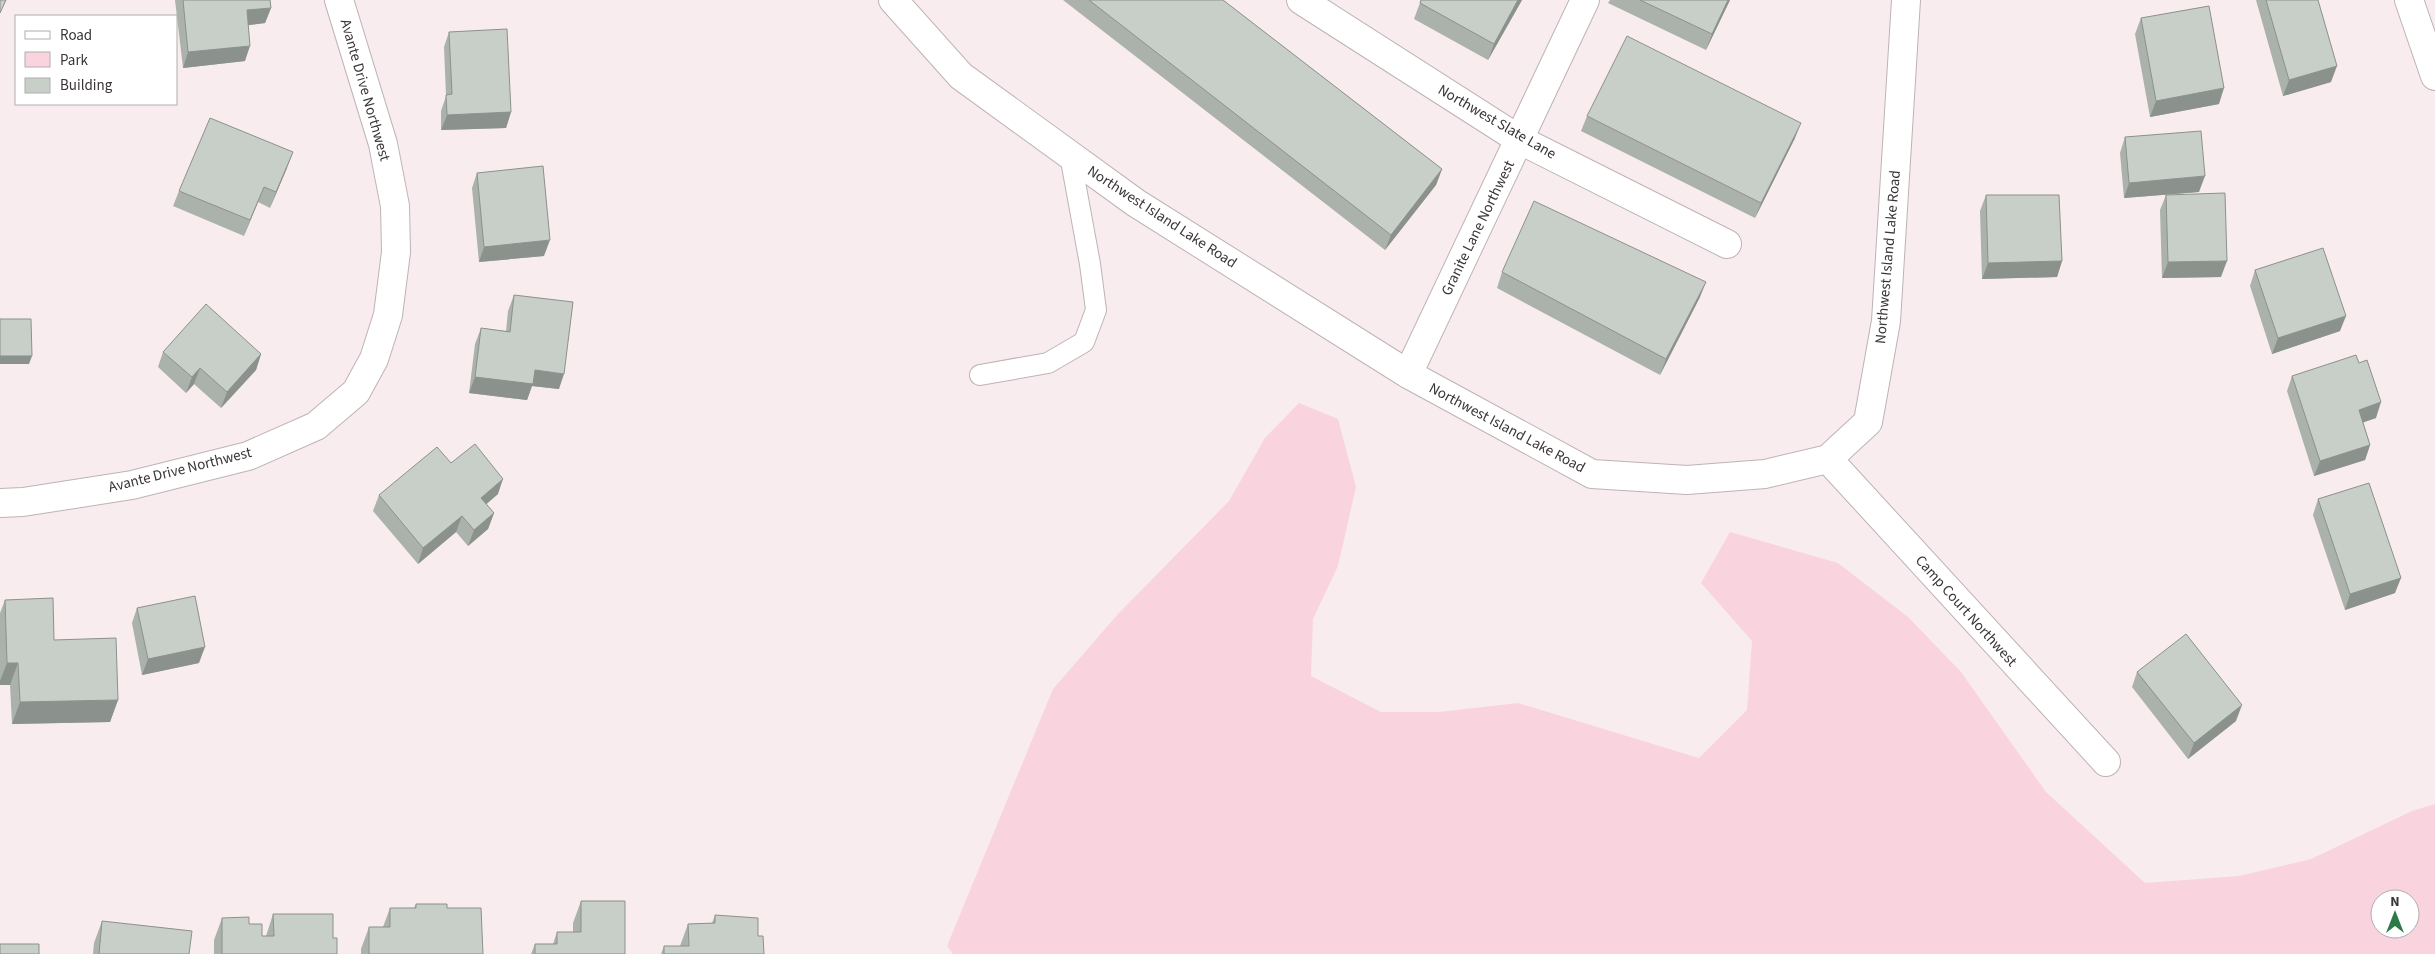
<svg xmlns="http://www.w3.org/2000/svg" width="2435" height="954" font-family="'Source Sans 3',sans-serif">
<rect width="100%" height="100%" fill="#f8ecef"/>
<path fill="#f9d4df" fill-rule="evenodd" d="M1299 403 1338 419 1356 487 1338 566 1313 619 1311 676 1381 712H1439L1518 703 1699 758 1747 710 1752 641 1701 583 1730 532 1838 563 1908 617 1961 672 2046 792 2145 883 2239 876 2311 859 2412 811 2435 804V954H953L947 946 1053 689 1118 614 1229 501 1265 438ZM2380 899H2410V929H2380Z"/>
<g fill="none" stroke-linecap="round" stroke-linejoin="round">
<g stroke="#beb3b6" stroke-width="22">
<path id="service" d="M980 375 1048 363 1084 342 1096 310 1090 264 1070 155"/>
</g>
<g stroke="#beb3b6" stroke-width="30">
<path id="minor" d="M893 0 961 76 1136 203 1408 374 1592 474 1687 480 1765 474 1828 459 1868 422 1886 321 1906 0
M1301 0 1520 140 1727 244
M2409 0 2435 76
M1408 374 1585 0
M1828 459 2106 762
M0 503 23 502 132 485 248 456 316 426 356 392 374 359 388 315 396 252 395 206 383 144 339 0"/>
</g>
<use href="#service" stroke="#fff" stroke-width="20"/>
<use href="#minor" stroke="#fff" stroke-width="28"/>
</g>
<path fill="#abb2ac" d="M175 0H270L271 8 265 23 248 25 245 61 183 68Z
M1063 0H1223L1442 169 1436 185 1385 250Z
M1421 0H1522L1488 60 1414 19Z
M1610 0H1730L1706 50 1608 3Z
M2256 0H2318L2331 82 2283 96Z
M2141 18 2219 104 2150 117 2135 34Z
M449 32 511 112 506 128 441 130V111L446 96 444 47Z
M1587 116 1795 138 1755 218 1581 131Z
M2125 137 2199 192 2124 198 2120 153Z
M287 168 270 208 258 202 244 236 173 206 179 191Z
M477 173 544 256 479 262 472 188Z
M1986 195 2062 261 2057 277 1982 279 1980 211Z
M2166 195 2221 277 2162 278 2160 210Z
M2255 270 2340 331 2272 354 2250 286Z
M1502 272 1700 297 1660 375 1497 288Z
M514 295 559 389 532 386 527 400 469 393 475 344 481 328 506 331 508 311Z
M163 352 261 354 256 370 221 408 194 384 186 393 158 367Z
M2292 376 2376 418 2363 422 2370 445 2365 460 2314 476 2287 391Z
M451 463 498 494 486 504 494 513 488 529 468 546 456 532 418 564 373 511 379 495Z
M2318 499 2395 593 2345 610 2313 515Z
M5 600 54 640 118 700 110 722 12 724 10 685H0V613Z
M137 608 199 663 142 675 132 623Z
M2137 672 2236 721 2188 759 2132 687Z
M581 901 625 954H531L535 944H553L557 932H573V923Z
M416 904 447 908 483 954H361V949L369 927H383L390 908H414Z
M273 914 333 938 337 954H214V940L222 918 249 924 262 936H266Z
M715 915 758 936 764 954H661L664 946H680L688 924 712 923Z
M102 921 189 954H93L94 943Z"/>
<path fill="#8b918c" d="M1518 0H1522L1488 60 1494 44Z
M1728 0H1730L1706 50 1712 34Z
M271 8 265 23 241 26 247 10Z
M250 46 245 61 183 68 188 52Z
M2337 66 2331 82 2283 96 2289 80Z
M2224 88 2219 104 2150 117 2156 101Z
M511 112 506 128 441 130 447 115Z
M1801 123 1795 138 1755 218 1761 203Z
M293 152 287 168 270 208 276 192Z
M1442 169 1436 185 1385 250 1391 235Z
M2205 176 2199 192 2124 198 2129 183Z
M264 187 258 202 244 236 250 220Z
M550 240 544 256 479 262 484 247Z
M2062 261 2057 277 1982 279 1988 263Z
M2227 261 2221 277 2162 278 2168 262Z
M1706 282 1700 297 1660 375 1666 359Z
M2346 316 2340 331 2272 354 2278 338Z
M261 354 256 370 221 408 227 392Z
M0 356H32L29 364H0Z
M200 368 194 384 186 393 192 377Z
M535 370 564 374 559 389 532 386 527 400 469 393 475 377Z
M2381 402 2376 418 2353 426 2359 410Z
M2370 445 2365 460 2314 476 2320 461Z
M503 479 498 494 475 514 481 498Z
M494 513 488 529 468 546 474 530Z
M462 516 456 532 418 564 423 548Z
M2401 578 2395 593 2345 610 2350 594Z
M205 647 199 663 142 675 148 659Z
M7 663H18L10 685H0V681Z
M118 700 110 722 12 724 20 702Z
M2242 705 2236 721 2188 759 2194 743Z"/>
<path fill="#c7cfc8" stroke="#8b918c" d="M0 0H6L0 13Z
M183 0H270L271 8 247 10 250 46 188 52Z
M1089 0H1223L1442 169 1391 235Z
M1421 0H1518L1494 44 1420 3Z
M1640 0H1728L1712 34Z
M2266 0H2318L2337 66 2289 80Z
M2209 6 2224 88 2156 101 2141 18Z
M507 29 511 112 447 115 446 95 452 94 449 32Z
M1627 36 1801 123 1761 203 1587 116Z
M210 118 293 152 276 192 264 187 250 220 179 191Z
M2201 131 2205 176 2129 183 2125 137Z
M543 166 550 240 484 247 477 173Z
M2225 193 2227 261 2168 262 2166 195Z
M1986 195H2059L2062 261 1988 263Z
M1534 201 1706 282 1666 359 1502 272Z
M2323 248 2346 316 2278 338 2255 270Z
M514 295 573 302 564 374 535 370 533 384 475 377 481 328 510 332Z
M206 304 261 354 227 392 200 368 192 377 163 352Z
M0 319H31L32 356H0Z
M2356 355 2359 363 2367 360 2381 402 2359 410 2370 445 2320 461 2292 376Z
M475 444 503 479 481 498 494 513 474 530 462 516 423 548 379 495 437 447 451 463Z
M2369 483 2401 578 2350 594 2318 499Z
M195 596 205 647 148 659 137 608Z
M53 598 54 640 116 638 118 700 20 702 18 663H7L5 600Z
M2186 634 2242 705 2194 743 2137 672Z
M581 901H625V954H535V944H557V932H581Z
M416 904H447V908H481L483 954H369V927H390V908H416Z
M273 914H333V938H337V954H222V918L249 917V924H262V936H274Z
M715 915 758 918V936H763L764 954H664V946H689L688 924 715 923Z
M102 921 192 931 189 954H99Z
M0 944H39V954H0Z"/>
<g text-anchor="middle" dominant-baseline="central" stroke-width="4" stroke-linejoin="round" paint-order="stroke">
<g font-size="15" fill="#3a3537" stroke="#fff">
<text transform="translate(365 90) rotate(74)">Avante Drive Northwest</text>
<text transform="translate(1497 122) rotate(30)">Northwest Slate Lane</text>
<text transform="translate(1162 217) rotate(33)">Northwest Island Lake Road</text>
<text transform="translate(1478 228) rotate(-64)">Granite Lane Northwest</text>
<text transform="translate(1888 257) rotate(-85)">Northwest Island Lake Road</text>
<text transform="translate(1507 428) rotate(28)">Northwest Island Lake Road</text>
<text transform="translate(180 470) rotate(-14)">Avante Drive Northwest</text>
<text transform="translate(1966 611) rotate(48)">Camp Court Northwest</text>
</g>
</g>
<rect x="15" y="15" width="162" height="90" fill="#ffffff" stroke="#b0aeaf"/>
<rect x="25" y="31" width="25" height="8" fill="#ffffff" stroke="#b0aeaf"/>
<text x="60" y="40" font-size="15" fill="#3a3537">Road</text>
<rect x="25" y="52" width="25" height="15" fill="#f9d4df" stroke="#b0aeaf"/>
<text x="60" y="65" font-size="15" fill="#3a3537">Park</text>
<rect x="25" y="78" width="25" height="15" fill="#c7cfc8" stroke="#b0aeaf"/>
<text x="60" y="90" font-size="15" fill="#3a3537">Building</text>
<g transform="translate(2395 914)"><circle r="24" fill="#ffffff" stroke="#b0aeaf"/>
<path d="M0-4L9 19L0 12L-9 19Z" fill="#2e7948"/>
<text y="-8" font-size="14" font-weight="bold" text-anchor="middle" fill="#3a3537">N</text>
</g>
</svg>
